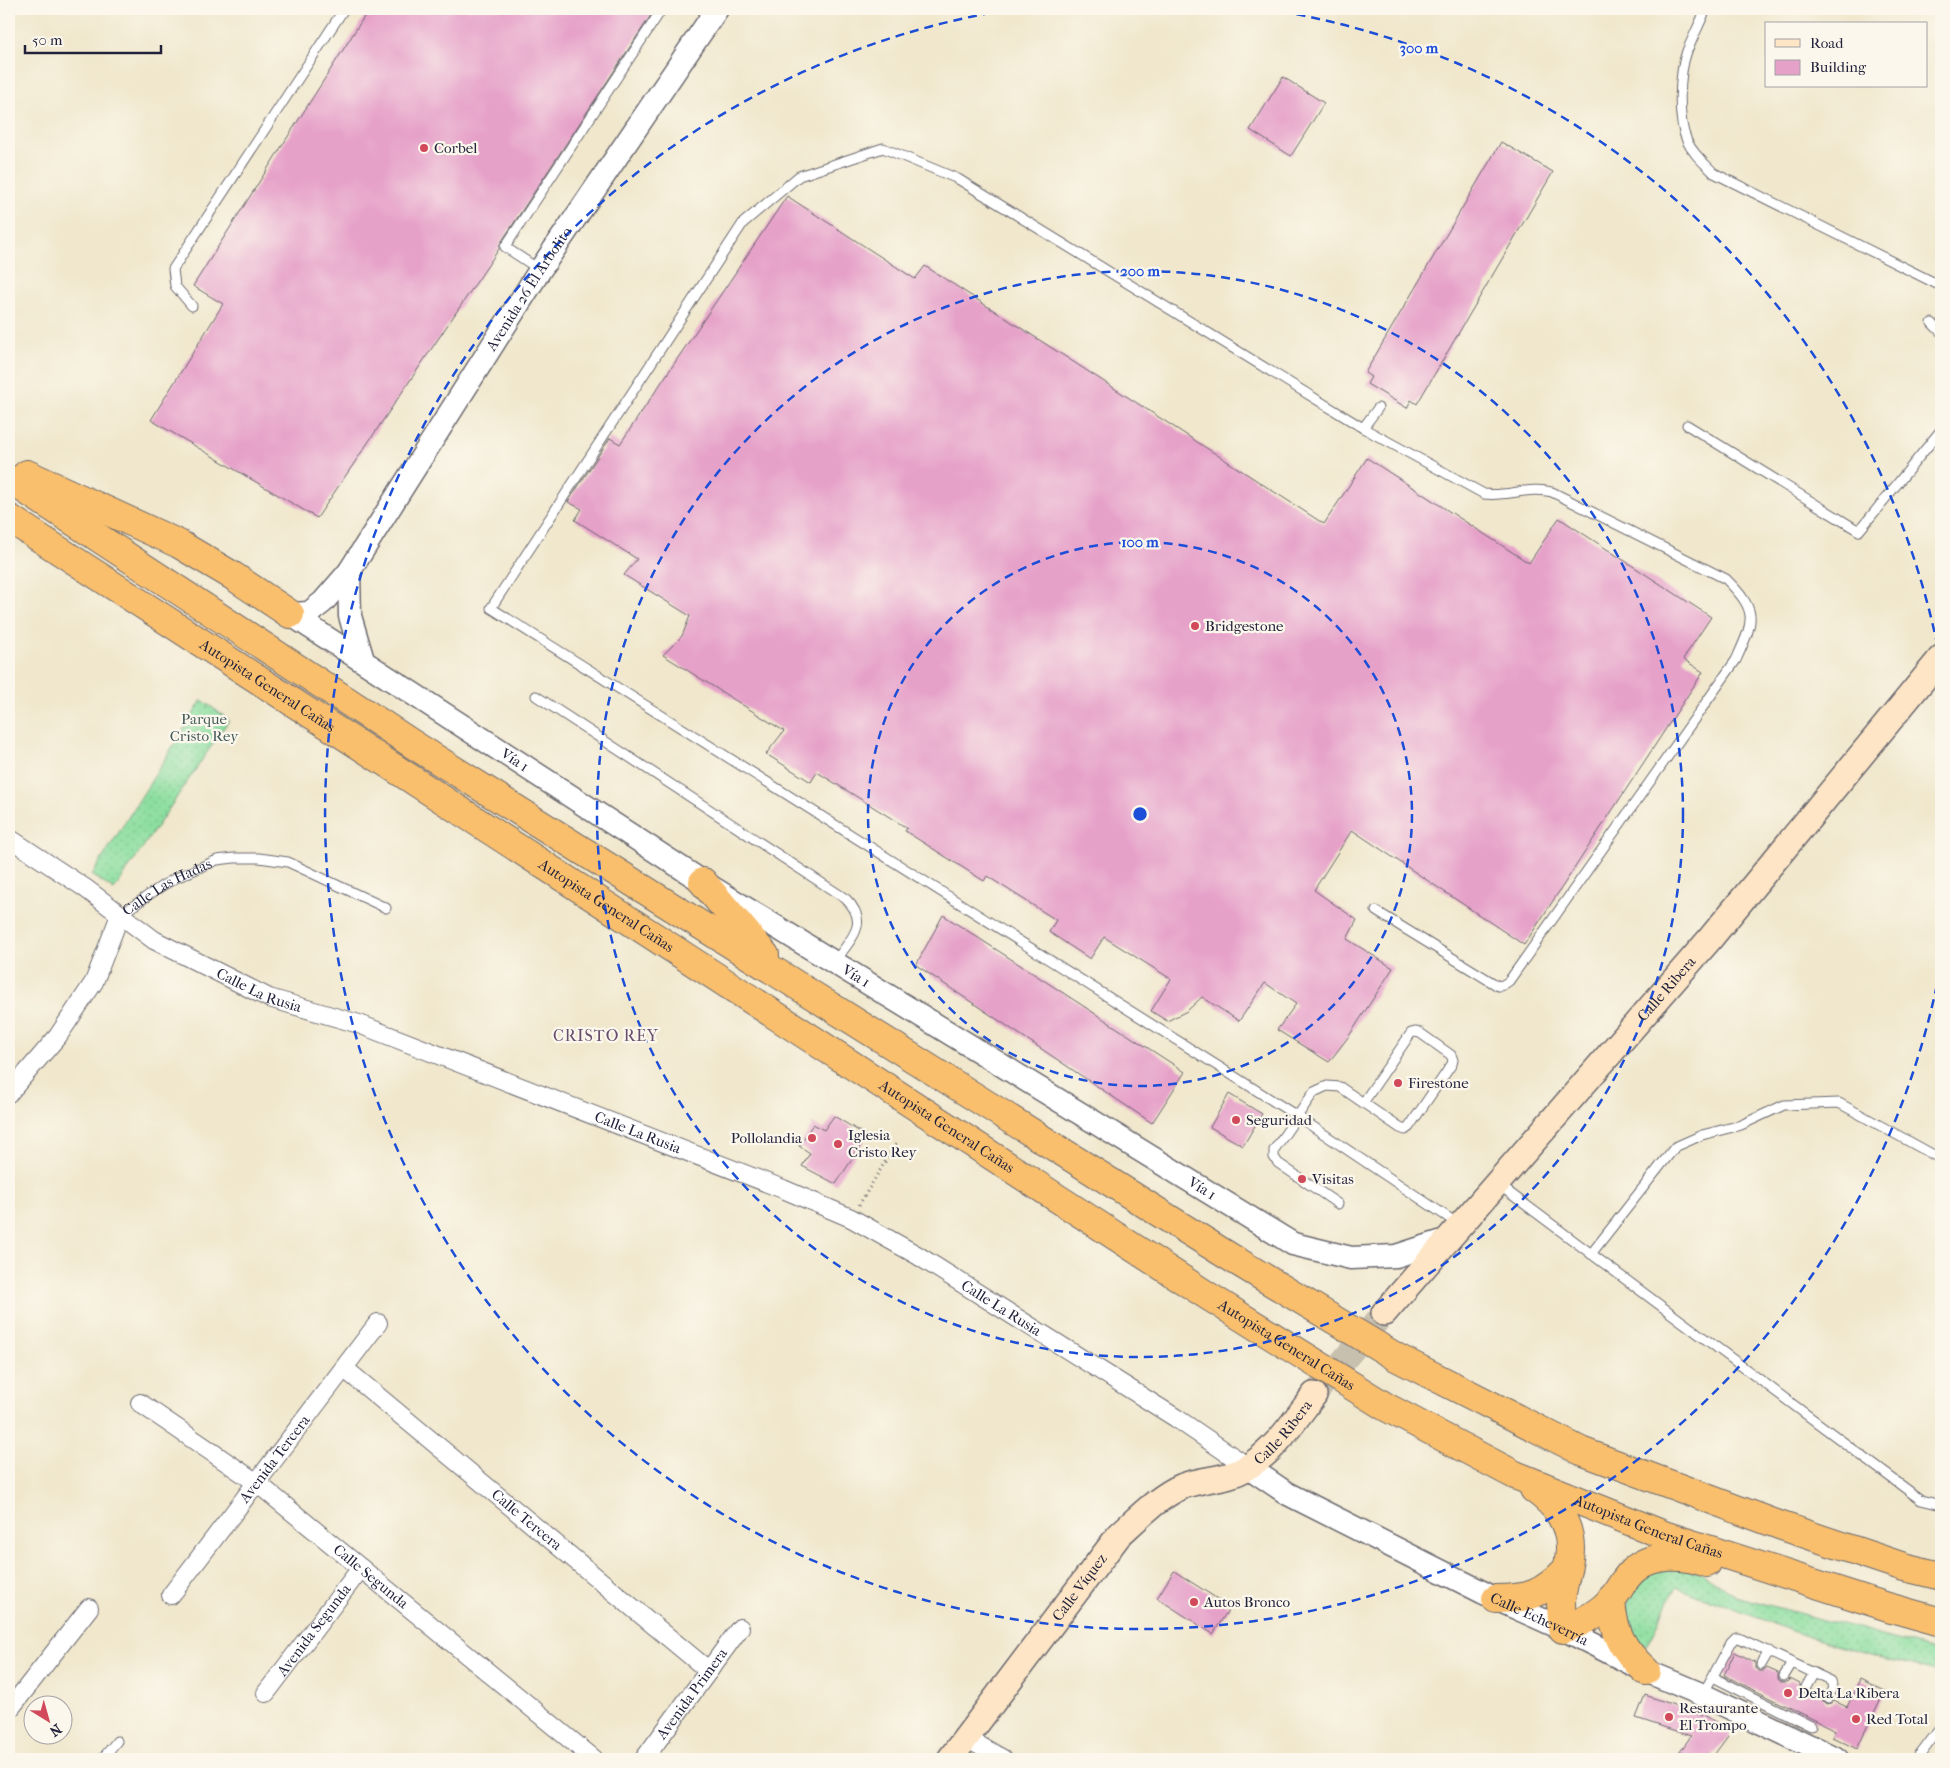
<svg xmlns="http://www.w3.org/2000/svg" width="1950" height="1768" font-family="'IM FELL French Canon',serif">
<defs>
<pattern id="grass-dots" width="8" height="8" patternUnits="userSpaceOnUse" patternTransform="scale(1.25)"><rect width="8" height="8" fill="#8bde9f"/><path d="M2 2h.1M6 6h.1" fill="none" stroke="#78be8a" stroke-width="1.8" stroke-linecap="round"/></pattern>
</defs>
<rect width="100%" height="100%" fill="#fbf7ec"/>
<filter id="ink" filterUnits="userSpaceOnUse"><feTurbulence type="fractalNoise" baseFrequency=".02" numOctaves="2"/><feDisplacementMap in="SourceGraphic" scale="10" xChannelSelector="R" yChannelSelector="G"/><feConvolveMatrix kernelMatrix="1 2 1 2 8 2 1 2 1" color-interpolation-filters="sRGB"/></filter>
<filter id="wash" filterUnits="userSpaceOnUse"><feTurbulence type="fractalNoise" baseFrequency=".0096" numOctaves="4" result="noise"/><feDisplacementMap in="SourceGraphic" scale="20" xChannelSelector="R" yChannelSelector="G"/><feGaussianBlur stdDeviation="1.12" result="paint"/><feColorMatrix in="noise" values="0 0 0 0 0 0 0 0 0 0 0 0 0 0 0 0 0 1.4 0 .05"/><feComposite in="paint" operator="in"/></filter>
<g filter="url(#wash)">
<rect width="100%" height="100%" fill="#f0e7cc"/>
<path fill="url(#grass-dots)" stroke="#56806d" d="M202 700 229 720 114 890 92 875Z
M1663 1566 1699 1571 1736 1596 1941 1652V1672L1869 1655 1802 1635 1676 1587 1646 1646C1636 1641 1630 1635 1627 1623 1620 1595 1640 1579 1663 1566Z"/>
<g id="blocks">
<path fill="#e6a1c9" d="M369 9H655L500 244 499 249 317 518 151 420 223 304 193 286Z
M1283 77 1324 103 1291 156 1250 130Z
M1501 142 1553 172 1417 404 1411 400 1407 408 1367 384 1371 377 1365 373Z
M787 196 915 279 925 266 1324 524 1367 458 1529 563 1559 518 1711 617 1683 659 1703 672 1524 945 1352 830 1314 890 1357 920 1347 939 1393 968 1349 1036 1329 1062 1277 1030 1296 1004 1265 983 1239 1021 1202 997 1187 1011 1167 1021 1151 1011 1171 979 1104 937 1090 959 1049 932 1056 920 987 876 984 881 905 831 907 828 817 772 811 782 766 754 784 731 663 655 682 636 690 616 624 575 637 559 575 520 582 509 568 502 610 438 620 444Z
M943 915 1185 1072 1152 1123 916 965Z
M1229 1094 1262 1114 1243 1146 1210 1127Z
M834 1116 867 1136 836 1184 802 1166 810 1153 799 1146 813 1124 824 1130Z
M1174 1571 1230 1607 1213 1634 1157 1598Z
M1735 1652 1755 1662V1668L1758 1671H1764L1767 1668 1778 1673V1679L1781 1682H1787L1790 1679 1800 1684V1690L1803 1693H1809L1812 1690 1822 1695 1823 1701 1826 1704 1831 1703 1834 1701 1847 1707 1860 1679 1885 1691 1857 1749 1832 1737 1835 1730 1724 1675Z
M1645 1695 1706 1716 1731 1732 1711 1759H1675L1691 1736 1636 1718Z"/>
</g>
</g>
<g filter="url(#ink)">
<use href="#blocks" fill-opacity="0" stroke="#6a676e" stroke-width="1"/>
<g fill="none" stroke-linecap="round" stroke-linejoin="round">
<path stroke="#c7c0af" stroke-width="25" stroke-dasharray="25 12" stroke-linecap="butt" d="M1314 1395 1384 1313"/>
<g stroke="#6a676e" stroke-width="11">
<g id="service">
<path d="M1706 9C1700 23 1693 37 1687 51 1679 73 1677 119 1687 141 1693 154 1704 163 1714 173L1941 286"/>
<path d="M540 270 505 247 662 9"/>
<path d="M192 306 175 286 173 269 344 9"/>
<path d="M1932 323 1941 332"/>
<path d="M1687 425 1859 531 1941 430"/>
<path d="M1363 428 1378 408"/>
<path d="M536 696 846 899C871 924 850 939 834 963"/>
<path d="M1376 911 1498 986 1503 985 1509 981 1736 660C1754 620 1759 612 1726 579L1552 492C1530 486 1507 497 1484 494L1363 428 958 179 883 148 799 176 743 223 491 608 1297 1116 1458 1224"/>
<path id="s1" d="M120 915 162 886 176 878 217 860 234 858H259L288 862 386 908"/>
<path d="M1499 1185 1921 1500 1941 1505"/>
<path d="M1338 1204 1278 1163 1274 1157V1150L1314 1092 1327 1086 1340 1087 1400 1128 1405 1130 1409 1127 1452 1064 1453 1060 1451 1055 1420 1033 1415 1032 1411 1033 1363 1103"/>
<path d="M1591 1254 1675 1147 1702 1135 1741 1125 1784 1105 1839 1103 1941 1159"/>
<path d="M1761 1665 1769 1651"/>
<path d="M1784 1676 1792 1663"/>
<path d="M1713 1677 1811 1726"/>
<path d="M1806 1687 1814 1673"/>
<path d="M1703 1694 1731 1643 1736 1638H1739L1831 1681 1833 1688 1828 1698"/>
<path d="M102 1759 117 1741"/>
<path d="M1917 1759 1941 1727"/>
</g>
</g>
<g stroke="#6a676e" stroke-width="20">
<g id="minor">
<path id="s2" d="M9 838 85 888 154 940 269 998 359 1024 783 1189 851 1218 917 1255 1176 1418 1248 1467"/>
<path d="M9 1093 58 1036 94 982 120 915"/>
<path id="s3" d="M345 1369 709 1671"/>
<path id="s4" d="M140 1403 257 1483 594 1759"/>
<path id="s5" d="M171 1595 378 1323"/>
<path id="s6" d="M266 1693 361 1568"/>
<path d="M9 1710 89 1608"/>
<path d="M966 1738 1003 1759"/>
<path id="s7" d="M644 1759 740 1628"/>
</g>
</g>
<g stroke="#6a676e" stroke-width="25">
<g id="tertiary">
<path d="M349 572 350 616 363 660"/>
<path id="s8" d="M290 614 703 882 1293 1244 1351 1258 1396 1256 1449 1239"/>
<path id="s9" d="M290 614 309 613 323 602 349 572 540 270 717 9"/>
<path id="s10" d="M1248 1467 1288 1494 1496 1599 1563 1629 1646 1671 1703 1695 1837 1759"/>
</g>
</g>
<g stroke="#6a676e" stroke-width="28">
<g id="secondary">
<path id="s11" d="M1384 1313 1709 940 1941 658"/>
<path id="s12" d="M950 1759 1119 1535C1138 1518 1159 1496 1183 1486 1204 1478 1227 1480 1246 1468 1274 1452 1294 1421 1314 1395"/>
</g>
</g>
<g stroke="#6a676e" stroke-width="30">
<g id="trunk">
<path d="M27 474 179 544 233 576 290 614"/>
<path d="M9 479 414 745 1225 1254 1396 1357 1581 1451 1779 1525 1904 1567 1941 1576"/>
<path id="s13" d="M9 518 1208 1296 1386 1407 1515 1475 1664 1535 1888 1607 1941 1622"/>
<path d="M703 882 765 955"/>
<path d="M1534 1489C1555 1504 1570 1521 1570 1549 1570 1566 1562 1584 1561 1602 1561 1611 1562 1620 1563 1629 1581 1623 1599 1614 1612 1599 1620 1589 1625 1576 1636 1568 1655 1553 1685 1555 1707 1563"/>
<path d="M1496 1599C1529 1599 1543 1594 1566 1570"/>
<path d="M1611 1599C1613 1632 1622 1649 1646 1671"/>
</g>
</g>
<path stroke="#6a676e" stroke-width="3" stroke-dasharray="1 4" stroke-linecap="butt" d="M859 1205 897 1142"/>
<use href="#service" stroke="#fff" stroke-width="9"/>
<use href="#minor" stroke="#fff" stroke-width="18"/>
<use href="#tertiary" stroke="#fff" stroke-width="22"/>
<use href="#secondary" stroke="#fde5c5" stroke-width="25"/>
<use href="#trunk" stroke="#f9bf6d" stroke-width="28"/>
</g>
</g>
<g fill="none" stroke="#1d4ed8" stroke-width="2.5" stroke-dasharray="9 6">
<circle cx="1140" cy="814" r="272"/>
<circle cx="1140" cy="814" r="543"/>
<path d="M1940 970A815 815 0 1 1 1013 9M1267 9A815 815 0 0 1 1940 658"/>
</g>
<g fill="#d1495b" stroke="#fbf7ec" stroke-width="2">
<circle cx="424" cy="148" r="5"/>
<circle cx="1195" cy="626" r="5"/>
<circle cx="1398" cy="1083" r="5"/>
<circle cx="1236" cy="1120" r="5"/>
<circle cx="812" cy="1138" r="5"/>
<circle cx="838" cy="1144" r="5"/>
<circle cx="1302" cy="1179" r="5"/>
<circle cx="1194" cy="1602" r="5"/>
<circle cx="1788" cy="1693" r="5"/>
<circle cx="1669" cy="1717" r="5"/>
<circle cx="1856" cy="1719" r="5"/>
</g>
<g text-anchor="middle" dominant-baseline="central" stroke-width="4.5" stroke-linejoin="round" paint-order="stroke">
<g font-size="15" fill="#22223b" stroke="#fbf7ec" text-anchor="start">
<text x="434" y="148">Corbel</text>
<text x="1205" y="626">Bridgestone</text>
<text x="1408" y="1083">Firestone</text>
<text x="1246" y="1120">Seguridad</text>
<text x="848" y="1135">Iglesia<tspan x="848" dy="17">Cristo Rey</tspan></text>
<text x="802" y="1138" text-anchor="end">Pollolandia</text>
<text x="1312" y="1179">Visitas</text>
<text x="1204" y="1602">Autos Bronco</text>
<text x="1798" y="1693">Delta La Ribera</text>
<text x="1679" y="1708">Restaurante<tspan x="1679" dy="17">El Trompo</tspan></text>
<text x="1866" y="1719">Red Total</text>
</g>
<g font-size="15" fill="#22223b" stroke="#fbf7ec">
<text stroke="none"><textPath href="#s9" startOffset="412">Avenida 26 El Arbolito</textPath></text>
<text stroke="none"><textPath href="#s13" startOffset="308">Autopista General Cañas</textPath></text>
<text stroke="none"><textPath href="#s8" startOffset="268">Vía 1</textPath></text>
<text stroke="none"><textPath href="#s1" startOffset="55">Calle Las Hadas</textPath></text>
<text stroke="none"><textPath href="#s13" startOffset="712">Autopista General Cañas</textPath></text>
<text stroke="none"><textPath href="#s8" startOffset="672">Vía 1</textPath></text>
<text stroke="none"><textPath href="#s2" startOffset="294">Calle La Rusia</textPath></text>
<text stroke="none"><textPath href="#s11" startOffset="430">Calle Ribera</textPath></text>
<text stroke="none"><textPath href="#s13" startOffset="1118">Autopista General Cañas</textPath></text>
<text stroke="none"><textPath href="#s2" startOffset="699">Calle La Rusia</textPath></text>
<text stroke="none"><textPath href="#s8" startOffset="1078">Vía 1</textPath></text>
<text stroke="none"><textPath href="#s2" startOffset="1104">Calle La Rusia</textPath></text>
<text stroke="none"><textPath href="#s13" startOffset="1522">Autopista General Cañas</textPath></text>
<text stroke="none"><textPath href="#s12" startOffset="479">Calle Ribera</textPath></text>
<text stroke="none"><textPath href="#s5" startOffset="171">Avenida Tercera</textPath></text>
<text stroke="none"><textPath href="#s3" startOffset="236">Calle Tercera</textPath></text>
<text stroke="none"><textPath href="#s13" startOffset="1928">Autopista General Cañas</textPath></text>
<text stroke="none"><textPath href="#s4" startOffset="289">Calle Segunda</textPath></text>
<text stroke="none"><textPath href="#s12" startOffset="215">Calle Víquez</textPath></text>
<text stroke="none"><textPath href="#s10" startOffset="329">Calle Echeverría</textPath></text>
<text stroke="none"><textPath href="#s6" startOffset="79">Avenida Segunda</textPath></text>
<text stroke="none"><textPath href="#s7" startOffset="81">Avenida Primera</textPath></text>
</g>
<g font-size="15" fill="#425a59" stroke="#fbf7ec">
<text x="204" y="719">Parque<tspan x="204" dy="17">Cristo Rey</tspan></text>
</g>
<g font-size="16" letter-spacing="1" fill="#674e6d" stroke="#fbf7ec">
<text x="606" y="1035">CRISTO REY</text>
</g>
</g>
<circle cx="1140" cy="814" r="8" fill="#1d4ed8" stroke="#fbf7ec" stroke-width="2.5"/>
<g font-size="15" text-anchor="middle" font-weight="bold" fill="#1d4ed8" stroke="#fbf7ec" stroke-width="4.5" stroke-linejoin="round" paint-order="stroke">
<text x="1419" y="53">300 m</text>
<text x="1140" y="276">200 m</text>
<text x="1140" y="547">100 m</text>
</g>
<rect width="1950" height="1768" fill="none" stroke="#fbf7ec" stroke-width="30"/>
<rect x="1765" y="22" width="162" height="65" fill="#fbf7ec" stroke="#a4a2a5"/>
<rect x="1775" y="39" width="25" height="8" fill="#fde5c5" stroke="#a4a2a5"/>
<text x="1810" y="48" font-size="15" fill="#22223b">Road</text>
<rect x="1775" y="60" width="25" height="15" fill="#e6a1c9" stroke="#a4a2a5"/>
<text x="1810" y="72" font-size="15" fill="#22223b">Building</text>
<g transform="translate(48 1720) rotate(143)"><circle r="24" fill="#fbf7ec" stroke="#a4a2a5"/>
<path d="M0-4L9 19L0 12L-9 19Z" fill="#d1495b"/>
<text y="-8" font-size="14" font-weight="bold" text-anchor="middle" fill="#22223b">N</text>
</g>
<path d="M25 45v8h136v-8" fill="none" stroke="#22223b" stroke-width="2.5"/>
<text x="32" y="45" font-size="15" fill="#22223b" stroke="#fbf7ec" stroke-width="4" paint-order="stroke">50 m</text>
</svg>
